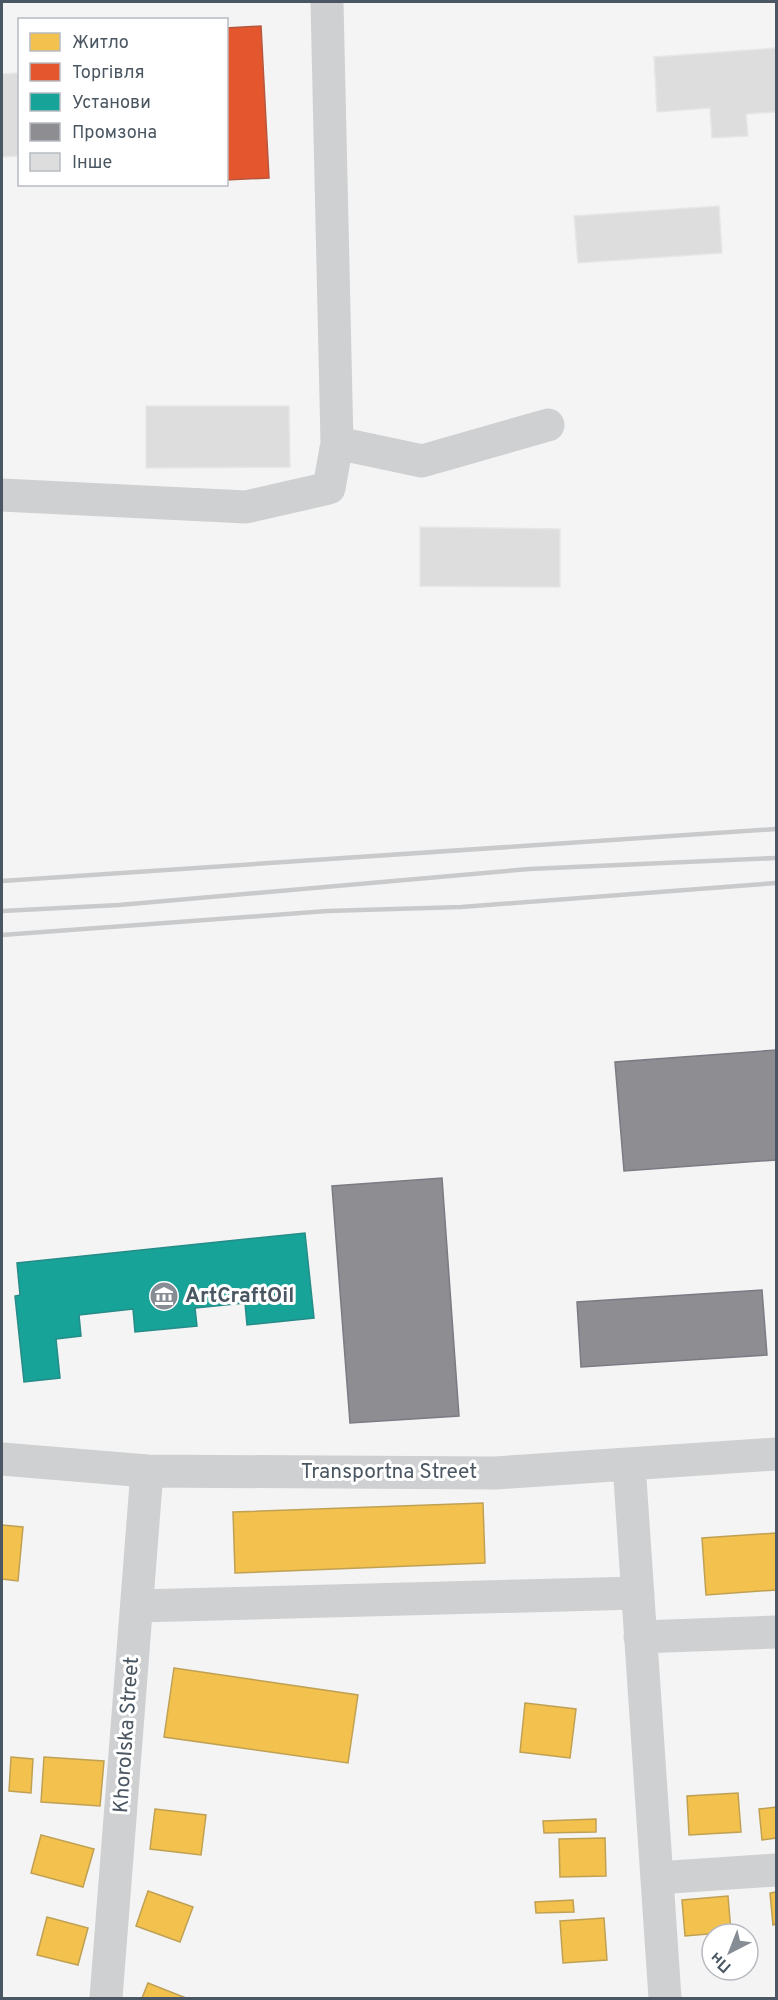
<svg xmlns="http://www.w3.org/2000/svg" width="778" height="2000" font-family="Overpass,sans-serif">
<rect width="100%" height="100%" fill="#f4f4f4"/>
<path fill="#f2c14e" stroke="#c0a154" stroke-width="1.5" d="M483 1503 485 1563 235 1573 233 1512Z
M2 1525 23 1527 18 1581 2 1579Z
M776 1533V1590L706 1595 702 1538Z
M174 1668 358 1695 348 1763 164 1737Z
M525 1703 576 1709 570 1758 520 1752Z
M11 1757 33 1759 31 1793 9 1791Z
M44 1757 104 1761 100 1806 41 1802Z
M738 1793 741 1832 689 1835 687 1796Z
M776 1807V1838L762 1840 759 1809Z
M155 1809 206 1815 201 1855 150 1849Z
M596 1819V1832L544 1833 543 1821Z
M41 1835 94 1849 83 1887 31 1873Z
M605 1838 606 1876 560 1877 559 1839Z
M148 1891 193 1907 180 1942 136 1926Z
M776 1892V1924L773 1925 770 1893Z
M728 1896 731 1932 685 1936 682 1900Z
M573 1900 574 1912 536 1913 535 1902Z
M47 1917 88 1928 78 1965 37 1955Z
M604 1918 607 1960 563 1963 560 1921Z
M148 1983 186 1998H142Z"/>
<path fill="#e4572e" stroke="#b6573d" stroke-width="1.5" d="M261 26 269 178 226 180V28Z"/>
<path fill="#17a398" stroke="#268c88" stroke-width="1.5" d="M305 1233 314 1318 247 1325 245 1303 195 1308 197 1326 135 1332 133 1309 79 1315 81 1336 56 1339 60 1378 24 1382 15 1296 20 1295 17 1263Z"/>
<path fill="#8d8d92" stroke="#797c83" stroke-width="1.5" d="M776 1050V1160L624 1171 615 1062Z
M442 1178 459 1416 350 1423 332 1186Z
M762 1290 767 1355 581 1367 577 1302Z"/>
<path fill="#ddddde" stroke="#e5e6e7" stroke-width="1.5" d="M776 48V112L746 114 748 136 712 138 710 108 657 112 654 57Z
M20 73V156L2 157V74Z
M719 206 722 253 578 263 574 216Z
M146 406H289L290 467 146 468Z
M420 527 560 529V587L420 586Z"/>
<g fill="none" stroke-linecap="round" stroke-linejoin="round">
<path stroke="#ced0d2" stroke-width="33" d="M337 443 422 461 548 425
M2 495 246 507 329 488 337 443 327 2
M2 1459 147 1471 495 1473 776 1454
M629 1464 665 1998
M137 1606 638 1593
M640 1637 776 1632
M657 1878 776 1870
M106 1998 147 1471"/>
<path stroke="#c9cacc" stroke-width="4.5" d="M2 881 776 829
M2 911 119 905 529 869 776 858
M2 935 327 911 461 907 776 883"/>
</g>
<defs>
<g id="museum-disc" transform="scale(1.5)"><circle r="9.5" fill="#868d94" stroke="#fff"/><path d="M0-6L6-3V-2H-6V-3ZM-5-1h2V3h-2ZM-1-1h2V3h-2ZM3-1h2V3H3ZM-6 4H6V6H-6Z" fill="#fff"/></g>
</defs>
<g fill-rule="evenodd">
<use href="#museum-disc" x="164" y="1296"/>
</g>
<g text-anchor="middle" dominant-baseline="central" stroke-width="6" stroke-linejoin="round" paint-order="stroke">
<g font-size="21" font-weight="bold" fill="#4a5661" stroke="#fff" text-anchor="start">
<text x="185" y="1296">ArtCraftOil</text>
</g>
<g font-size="21" fill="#4a5661" stroke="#fff">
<text x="389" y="1472">Transportna Street</text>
<text transform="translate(127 1735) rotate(-86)">Khorolska Street</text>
</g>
</g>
<rect width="778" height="2000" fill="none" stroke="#4a5661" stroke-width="6"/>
<rect x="18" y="18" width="210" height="168" fill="#ffffff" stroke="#b7bbc0" stroke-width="1.5"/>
<rect x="30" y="33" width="30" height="18" fill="#f2c14e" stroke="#b7bbc0" stroke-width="1.5"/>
<text x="72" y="48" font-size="18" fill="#4a5661">Житло</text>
<rect x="30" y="63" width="30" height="18" fill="#e4572e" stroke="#b7bbc0" stroke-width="1.5"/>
<text x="72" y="78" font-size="18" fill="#4a5661">Торгівля</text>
<rect x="30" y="93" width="30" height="18" fill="#17a398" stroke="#b7bbc0" stroke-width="1.5"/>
<text x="72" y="108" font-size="18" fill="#4a5661">Установи</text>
<rect x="30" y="123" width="30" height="18" fill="#8d8d92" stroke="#b7bbc0" stroke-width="1.5"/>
<text x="72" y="138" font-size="18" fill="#4a5661">Промзона</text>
<rect x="30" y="153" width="30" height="18" fill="#ddddde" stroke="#b7bbc0" stroke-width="1.5"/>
<text x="72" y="168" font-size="18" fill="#4a5661">Інше</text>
<g transform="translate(730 1952) rotate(222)"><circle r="28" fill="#ffffff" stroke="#b7bbc0" stroke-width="1.5"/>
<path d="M0-4.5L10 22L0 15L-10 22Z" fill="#868d94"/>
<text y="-9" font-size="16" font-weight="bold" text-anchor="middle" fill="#4a5661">Пн</text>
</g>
</svg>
